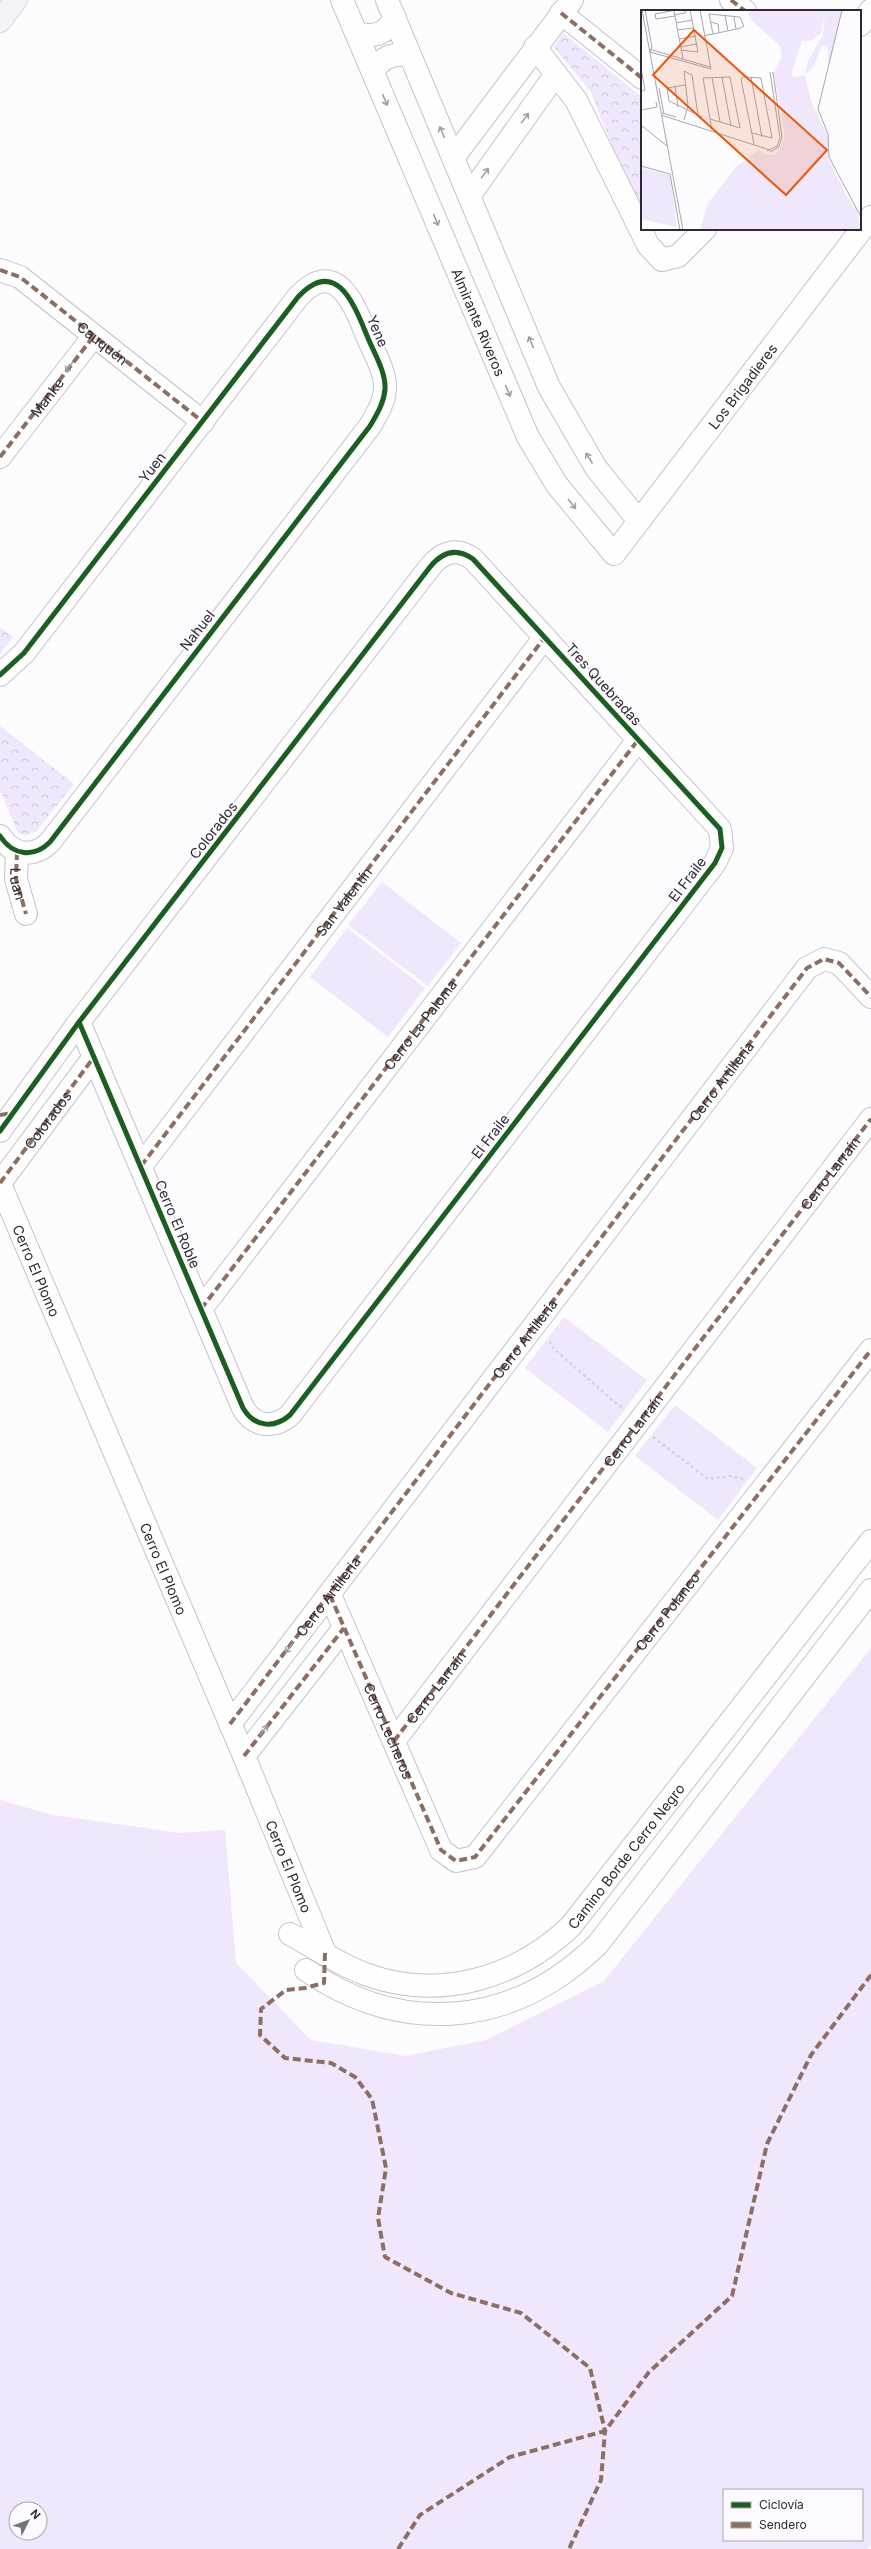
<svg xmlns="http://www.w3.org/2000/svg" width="871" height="2549" font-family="Inter,sans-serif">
<defs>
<pattern id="park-crowns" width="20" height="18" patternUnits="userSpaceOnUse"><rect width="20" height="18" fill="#f0e7fc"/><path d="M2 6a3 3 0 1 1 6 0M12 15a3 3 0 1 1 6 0" fill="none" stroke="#cec6d8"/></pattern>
</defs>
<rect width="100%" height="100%" fill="#fcfbfd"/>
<path fill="#f0e7fc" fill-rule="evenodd" d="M382 882 461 943 428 986 348 925Z
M347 928 425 988 388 1037 310 977Z
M564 1317 647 1380 608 1432 525 1368Z
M675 1405 757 1468 718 1520 635 1456Z
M871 1648V2545L868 2549H0V1800L53 1815 180 1833 225 1830 236 1963 311 2040 405 2056 486 2040 603 1982ZM724 2490H862V2540H724ZM16 2509H40V2533H16Z"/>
<path fill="url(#park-crowns)" d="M563 33 642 97V223L591 92 554 47Z
M0 627 13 637 0 654Z
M0 726 74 784 36 832 26 835 18 833 0 790Z"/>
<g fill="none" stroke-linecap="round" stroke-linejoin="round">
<g stroke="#c6c3c9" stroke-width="24">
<g id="minor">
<path id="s1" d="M342 0 528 437 557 485 614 554 871 217"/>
<path d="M387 0 549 387 596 468 639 521"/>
<path d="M731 0 745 11"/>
<path d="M561 13 642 78"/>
<path d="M860 25 871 10"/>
<path d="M357 33C374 38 386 34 395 18"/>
<path d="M535 47 576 100 648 245 662 260 678 256 705 229"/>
<path d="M373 72C381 57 394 52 410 56"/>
<path d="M453 158 572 0"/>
<path d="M469 196 556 74"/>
<path d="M0 270 20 277 203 422"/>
<path d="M0 457 93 337"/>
<path d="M0 675 24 653 298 297C337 255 355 307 368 338 374 353 386 372 385 389 384 403 377 414 370 426L50 842C34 858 13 856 0 836"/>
<path d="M17 852 16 879 26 914"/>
<path d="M0 1131 79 1022 430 567C442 552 456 547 473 559L720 829 722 848 715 863 290 1415C274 1429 254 1427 243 1408L79 1022"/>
<path id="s2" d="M141 1166 545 637"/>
<path d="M0 1183 94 1057"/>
<path id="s3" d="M0 1184 244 1756 325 1953"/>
<path id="s4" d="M201 1309 638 740"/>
<path id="s5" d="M330 1595 441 1850 456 1861 475 1857 871 1350"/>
<path d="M230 1724 807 968 824 959 839 963 871 997"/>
<path id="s6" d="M394 1741 871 1119"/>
<path d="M244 1756 344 1628"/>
<path id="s7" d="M290 1934C314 1947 338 1964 365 1974 439 2001 515 1979 571 1926L871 1541"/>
<path d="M306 1970C403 2037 514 2027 598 1944L871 1590"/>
</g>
</g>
<g stroke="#d8d7d9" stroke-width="24">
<path id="major" d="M0 21 16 0"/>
</g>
<path stroke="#d7d6d7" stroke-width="2.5" stroke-dasharray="3 3" stroke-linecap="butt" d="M550 1341 551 1346 619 1406 624 1407
M653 1437 708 1479 729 1476 744 1479"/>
<use href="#minor" stroke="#fffeff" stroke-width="22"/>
<use href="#major" stroke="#f4f2f7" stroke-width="22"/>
<g stroke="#8d6e63" stroke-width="4" stroke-dasharray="8 4" stroke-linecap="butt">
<path d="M731 0 745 11"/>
<path d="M561 13 642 78"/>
<path id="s8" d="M0 270 20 277 203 422"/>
<path id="s9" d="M0 457 93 337"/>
<path id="s10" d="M17 852 16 879 26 914"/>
<path d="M0 1115 13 1113"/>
<path d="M141 1166 545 637"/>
<path id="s11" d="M0 1183 94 1057"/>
<path d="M201 1309 638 740"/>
<path d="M330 1595 441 1850 456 1861 475 1857 871 1350"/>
<path id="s12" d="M230 1724 807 968 824 959 839 963 871 997"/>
<path d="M394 1741 871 1119"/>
<path d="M244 1756 344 1628"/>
<path d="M325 1953 324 1983 305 1988 286 1990 261 2009 260 2035 285 2058 331 2063 355 2077 372 2099 386 2168 378 2218 385 2257 451 2293 521 2313 590 2368 605 2431 601 2480 569 2549"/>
<path d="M398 2549 420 2515 510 2457 605 2431 649 2372 732 2296 767 2144 811 2055 871 1975"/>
</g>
<g stroke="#fcfafe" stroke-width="8">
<path id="cycleway" d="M0 675 24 653 298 297C337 255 355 307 368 338 374 353 386 372 385 389 384 403 377 414 370 426L50 842C34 858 13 856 0 836
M0 1131 79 1022 430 567C442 552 456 547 473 559L720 829 722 848 715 863 290 1415C274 1429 254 1427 243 1408L79 1022"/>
</g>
<use href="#cycleway" stroke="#1b5e20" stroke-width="5"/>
</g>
<defs><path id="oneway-shaft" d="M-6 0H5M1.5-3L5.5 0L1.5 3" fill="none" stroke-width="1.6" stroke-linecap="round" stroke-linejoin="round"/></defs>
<g stroke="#a09ea2">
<use href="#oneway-shaft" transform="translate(385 100) rotate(67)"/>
<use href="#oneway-shaft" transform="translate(525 118) rotate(-54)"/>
<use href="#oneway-shaft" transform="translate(442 132) rotate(-113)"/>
<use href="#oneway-shaft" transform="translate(485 173) rotate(-54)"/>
<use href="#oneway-shaft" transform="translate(436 220) rotate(67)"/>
<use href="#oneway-shaft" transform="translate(531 342) rotate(-113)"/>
<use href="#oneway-shaft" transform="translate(69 367) rotate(128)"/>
<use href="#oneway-shaft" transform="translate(508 391) rotate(67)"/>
<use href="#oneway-shaft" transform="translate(589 458) rotate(-122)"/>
<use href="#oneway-shaft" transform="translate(572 504) rotate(52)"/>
<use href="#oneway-shaft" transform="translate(289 1648) rotate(128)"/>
<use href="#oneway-shaft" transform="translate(264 1730) rotate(-52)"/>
</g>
<g text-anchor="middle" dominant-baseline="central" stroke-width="3" stroke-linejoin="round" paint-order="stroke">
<g font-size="14" fill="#2c2931" stroke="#fcfafe">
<text stroke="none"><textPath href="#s1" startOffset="350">Almirante Riveros</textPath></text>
<text transform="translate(378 331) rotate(67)">Yene</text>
<text stroke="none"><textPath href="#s8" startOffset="127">Cauquén</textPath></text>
<text stroke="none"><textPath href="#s1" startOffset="832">Los Brigadieres</textPath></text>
<text stroke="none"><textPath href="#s9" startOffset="76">Manke</textPath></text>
<text transform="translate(152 467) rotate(-52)">Yuen</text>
<text transform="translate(197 630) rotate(-52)">Nahuel</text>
<text transform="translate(604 684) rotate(48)">Tres Quebradas</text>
<text transform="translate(213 830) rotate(-52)">Colorados</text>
<text transform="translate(687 879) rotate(-53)">El Fraile</text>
<text stroke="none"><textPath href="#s10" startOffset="32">Luan</textPath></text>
<text stroke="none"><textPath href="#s2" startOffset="333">San Valentín</textPath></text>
<text stroke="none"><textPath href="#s4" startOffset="359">Cerro La Paloma</textPath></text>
<text stroke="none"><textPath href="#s12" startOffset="809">Cerro Artilleria</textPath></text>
<text stroke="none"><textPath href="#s11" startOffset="79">Colorados</textPath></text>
<text transform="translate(490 1136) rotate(-52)">El Fraile</text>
<text stroke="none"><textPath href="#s6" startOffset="716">Cerro Larraín</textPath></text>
<text transform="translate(178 1224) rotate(67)">Cerro El Roble</text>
<text stroke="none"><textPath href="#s3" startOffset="94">Cerro El Plomo</textPath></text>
<text stroke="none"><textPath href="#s12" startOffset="485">Cerro Artilleria</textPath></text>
<text stroke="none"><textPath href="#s6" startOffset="392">Cerro Larraín</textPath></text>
<text stroke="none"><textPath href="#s3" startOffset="418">Cerro El Plomo</textPath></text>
<text stroke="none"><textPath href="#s12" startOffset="161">Cerro Artilleria</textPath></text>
<text stroke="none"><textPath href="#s5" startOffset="628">Cerro Polanco</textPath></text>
<text stroke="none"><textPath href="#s6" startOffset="68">Cerro Larraín</textPath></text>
<text stroke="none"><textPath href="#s5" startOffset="148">Cerro Lecheros</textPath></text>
<text stroke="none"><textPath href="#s7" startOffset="397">Camino Borde Cerro Negro</textPath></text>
<text stroke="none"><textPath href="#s3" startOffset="741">Cerro El Plomo</textPath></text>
</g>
</g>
<g transform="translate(641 10)">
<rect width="220" height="220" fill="#fcfbfd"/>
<path d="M111 0H184L180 24 169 31H161L150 64 153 67 164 65 170 91 187 126V148L205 185 216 201 220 220H59L67 193 95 157 118 140 125 145H133L138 141 144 127 133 62 141 46 139 36 112 12 107 3ZM188 0H201L188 56 185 15Z" fill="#f0e7fc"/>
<path d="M184 0H188L185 15 188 39 181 35 173 56 164 65 167 50 182 25ZM141 28 154 49 149 64 136 73 135 64 144 43 138 29Z" fill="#f0e7fc"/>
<path d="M0 158 29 165 36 217 0 209Z" fill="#f0e7fc"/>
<path fill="none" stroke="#a9a7ab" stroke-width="1" d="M1 0 42 220M4 0 11 37 9 42M201 0 177 99 187 124 188 147 220 207M33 1 42 49M33 5 44 3 45 0M34 6 15 9 14 4 35 0M84 6 87 21M93 7 95 19M70 12 77 14 78 23M35 13 51 10M36 20 53 18M63 26 66 25 72 24 91 20 100 18 103 16 99 7 68 4 72 24M38 29 55 26M39 37 56 34M8 39 69 57M40 40 57 42 49 0M9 42 70 59 59 0M0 58 4 80 0 81M71 67 79 112M81 67 90 116M110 67 121 127M44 75 26 78 28 91 61 107M34 76 37 97M18 78 23 104M0 100 16 97 15 92M21 103 35 107M20 105 129 140M69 109 99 118 89 67 62 68 69 109 71 120M43 110 47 96 43 61 51 65 57 105M0 115 26 136M111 123 131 128 120 68 102 67 100 69 113 134M126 141 136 136 139 128 129 62M129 142 138 137 141 127 132 62M0 156 29 164M29 164 39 220"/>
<path fill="#e8590c" fill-opacity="0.15" stroke="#e8590c" stroke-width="2" d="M53 20 186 140 145 185 12 65Z"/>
<rect width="220" height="220" fill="none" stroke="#2c2931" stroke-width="2"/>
</g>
<rect x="723" y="2489" width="140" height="52" fill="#fcfafe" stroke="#a9a6ac"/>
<rect x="731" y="2502" width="20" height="6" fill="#1b5e20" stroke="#a9a6ac"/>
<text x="759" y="2509" font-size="12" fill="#2c2931">Ciclovía</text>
<rect x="731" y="2522" width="20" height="6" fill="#8d6e63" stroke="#a9a6ac"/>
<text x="759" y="2529" font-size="12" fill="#2c2931">Sendero</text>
<g transform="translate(28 2521) rotate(48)"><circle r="19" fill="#fcfafe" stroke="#a9a6ac"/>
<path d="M0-3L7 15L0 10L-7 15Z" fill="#757278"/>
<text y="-6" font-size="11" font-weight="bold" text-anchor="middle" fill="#2c2931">N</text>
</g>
</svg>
